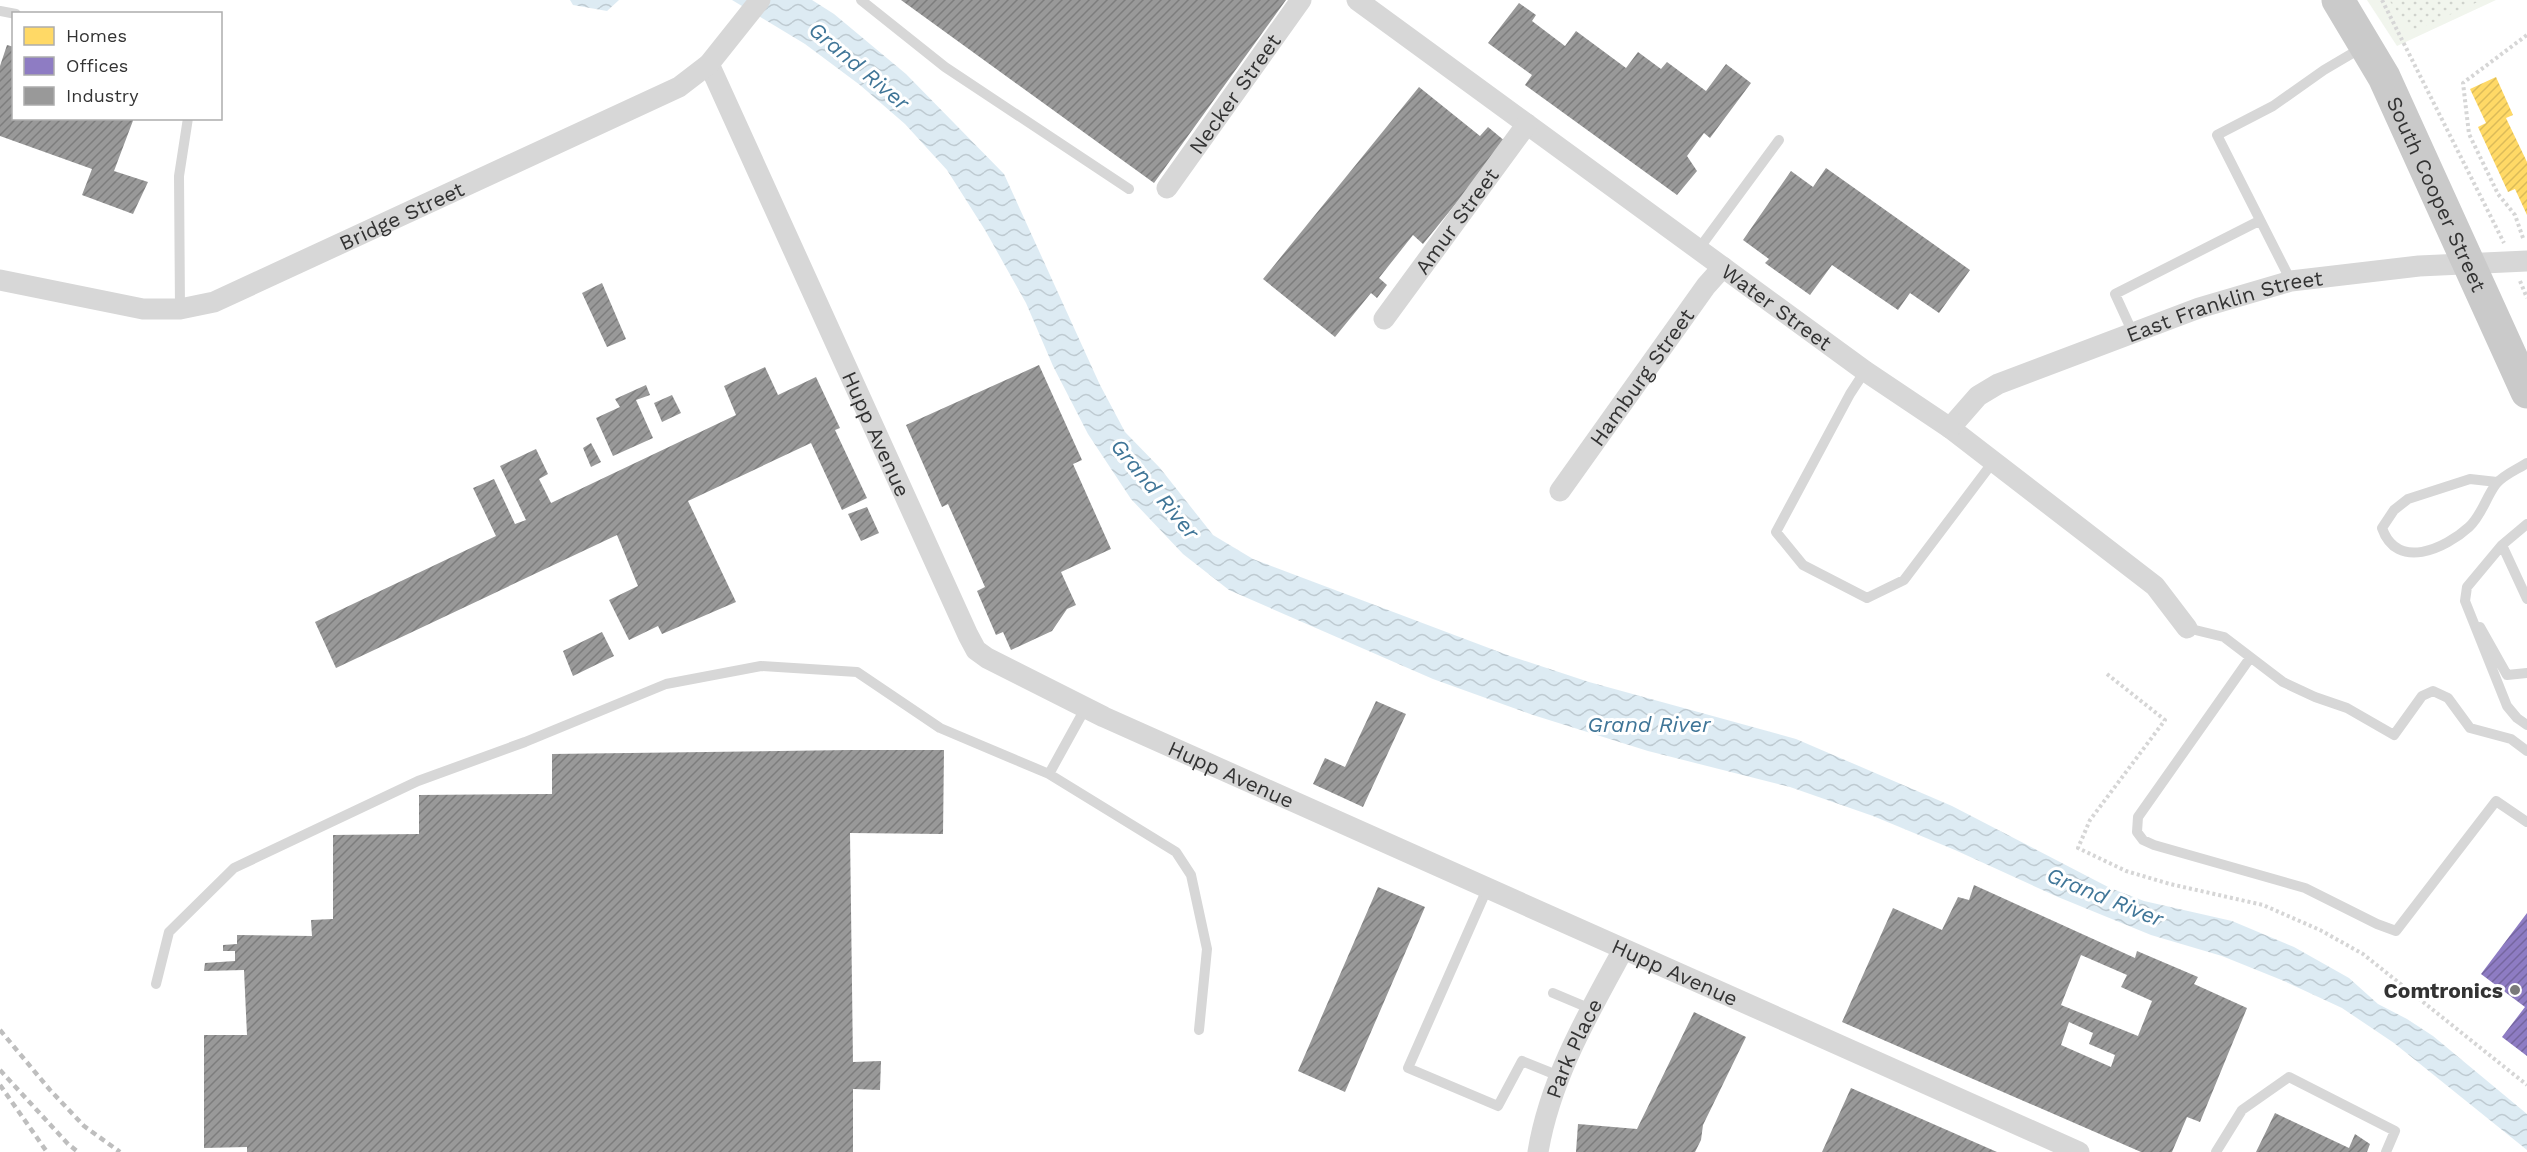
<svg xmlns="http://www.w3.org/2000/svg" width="2527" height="1152" font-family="'Work Sans',sans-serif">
<defs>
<pattern id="park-dots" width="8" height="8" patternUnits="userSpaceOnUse" patternTransform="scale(1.5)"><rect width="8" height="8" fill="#f1f5ed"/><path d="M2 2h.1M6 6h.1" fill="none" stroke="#cfd2cc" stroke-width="1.8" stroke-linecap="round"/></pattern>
<pattern id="water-waves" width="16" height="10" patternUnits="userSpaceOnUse" patternTransform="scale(1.5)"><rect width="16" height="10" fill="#ddebf3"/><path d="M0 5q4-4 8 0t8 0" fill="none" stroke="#becad1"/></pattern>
<pattern id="homes-hatch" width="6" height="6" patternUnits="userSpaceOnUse" patternTransform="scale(1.5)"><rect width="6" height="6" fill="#ffd966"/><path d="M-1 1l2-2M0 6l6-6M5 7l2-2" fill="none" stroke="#dbbb59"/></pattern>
<pattern id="offices-hatch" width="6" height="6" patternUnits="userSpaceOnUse" patternTransform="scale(1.5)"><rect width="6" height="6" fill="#8e7cc3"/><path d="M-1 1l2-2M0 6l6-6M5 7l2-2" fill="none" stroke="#75669f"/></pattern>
<pattern id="industry-hatch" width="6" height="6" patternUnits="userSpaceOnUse" patternTransform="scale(1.5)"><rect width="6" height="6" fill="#999"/><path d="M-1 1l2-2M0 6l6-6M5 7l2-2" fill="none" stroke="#7d7d7d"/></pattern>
</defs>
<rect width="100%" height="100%" fill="#fff"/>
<path fill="#f1f5ed" d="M2367 0H2496L2397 46Z"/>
<path fill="url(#park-dots)" d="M2389 0H2482L2412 32Z"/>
<path fill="url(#water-waves)" d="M570 0H619L607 11 573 5Z
M732 0H812L834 14 906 74 1004 174 1100 385 1125 432 1160 468 1213 535 1253 559 1510 656 1589 682 1796 739 1952 806 2110 888 2144 901 2232 921 2294 947 2349 978 2378 1004 2407 1019 2433 1036 2527 1114V1150L2394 1043 2342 1008 2284 981 2222 956 2151 935 2058 897 1955 850 1873 816 1790 787 1648 751 1533 715 1433 679 1229 590 1183 554 1131 499 1088 434 1053 366 1026 303 985 230 947 170 905 124 860 85 805 44Z"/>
<path fill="url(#homes-hatch)" d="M2496 77 2513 115 2506 118 2527 162V215L2515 189 2508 192 2478 127 2486 123 2470 89Z"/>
<path fill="url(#offices-hatch)" d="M2527 913V1056L2502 1037 2525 1007 2481 974Z"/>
<path fill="url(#industry-hatch)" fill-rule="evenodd" d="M901 0H1286L1154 183Z
M1519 3 1536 15 1532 21 1565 46 1576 31 1626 68 1638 52 1661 69 1667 62 1706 91 1726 64 1751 83 1710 138 1704 133 1687 156 1697 171 1677 195 1525 85 1532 75 1488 43Z
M7 45 14 47V118H134L114 171 148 182 133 214 82 195 92 169 0 136V66Z
M1419 87 1480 136 1488 127 1506 142 1423 244 1413 235 1379 278 1387 285 1377 298 1371 293 1335 337 1263 279Z
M1826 168 1970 270 1939 313 1910 293 1898 310 1832 265 1810 295 1765 263 1769 259 1743 240 1791 171 1813 187Z
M602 283 626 339 607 347 582 293Z
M1039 365 1082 460 1073 464 1111 549 1061 572 1076 605 1067 609 1052 631 1011 650 1003 632 996 635 977 591 985 587 948 504 942 507 906 425Z
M765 367 778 395 816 377 840 428 835 430 867 498 842 510 811 443 688 501 736 602 662 634 658 626 629 640 609 600 638 586 617 535 336 668 315 622 496 536 473 488 494 479 515 524 526 520 500 466 536 449 548 474 539 479 551 503 736 415 724 386Z
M646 385 650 395 636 400 653 438 613 456 596 418 620 407 615 399Z
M672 395 681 413 662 422 654 403Z
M591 443 601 462 591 467 583 448Z
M867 507 879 533 861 541 848 514Z
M602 632 614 656 573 676 563 651Z
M1376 701 1406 714 1363 807 1313 784 1325 758 1345 767Z
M849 750H944L943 834 850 833 853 1062 881 1061 880 1090 853 1089V1152H247V1147L204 1148V1035H247L244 970 204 971 205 963 235 961V951H223V945L237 944V935L312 936 311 920 333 919V835L419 834V795L552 794V754Z
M1974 885 2135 958 2137 951 2198 977 2194 984 2247 1008 2200 1122 2187 1117 2172 1152H2141L1842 1022 1893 908 1942 930 1958 897 1969 900ZM2081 955 2127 975 2121 987 2152 1001 2138 1036 2061 1005ZM2069 1022 2093 1033 2089 1044 2115 1055 2111 1067 2061 1045Z
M1378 887 1425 907 1345 1092 1298 1071Z
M1694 1012 1746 1037 1703 1125 1701 1140 1695 1152H1576L1578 1124 1637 1129Z
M1851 1088 1997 1152H1822Z
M2275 1113 2349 1148 2355 1134 2370 1144 2367 1152H2256Z"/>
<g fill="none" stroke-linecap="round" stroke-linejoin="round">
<path stroke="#d6d6d6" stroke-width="4" stroke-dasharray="3 3" stroke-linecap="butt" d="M2382 0 2504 243
M2523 238 2515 215 2498 194 2469 134 2463 83 2527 35
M2520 281 2527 298
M2107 674 2165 720 2090 820 2078 848 2126 871 2170 884 2263 905 2320 930 2363 954 2527 1085"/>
<path stroke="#d7d7d7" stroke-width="10" d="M861 0 945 67 1129 189
M0 11 16 14
M1698 250 1779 140
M2291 281 2217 135 2273 106 2324 70 2363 47
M180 309 179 176 188 118
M2132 331 2115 294 2259 221
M1865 371 1850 394 1776 532 1803 565 1867 598 1904 580 1993 462
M2497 482 2470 479 2408 499 2394 510 2382 528C2397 571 2445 549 2469 527 2482 515 2486 497 2496 484 2503 475 2518 469 2527 463
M2527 524 2502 545 2467 587 2465 601 2507 706 2517 718 2527 725
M2502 545 2527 599
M2480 627 2507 675 2527 673
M2187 628 2224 637 2283 682 2315 697 2347 708 2394 735 2422 696 2433 691 2448 698 2470 728 2511 739 2527 751
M2250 658 2138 817 2137 832 2143 840 2154 845 2305 888 2377 924 2396 931 2496 801 2527 822
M1049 774 1176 852 1191 875 1207 949 1199 1030
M1487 889 1408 1068 1498 1106 1522 1061 1559 1076
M156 984 169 932 234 868 418 781 525 742 666 684 761 666 857 672 940 728 1049 774 1086 707
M1553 993 1591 1009
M2216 1152 2242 1110 2289 1077 2395 1131 2386 1152"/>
<g stroke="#d7d7d7" stroke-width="21">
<path id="s1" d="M1357 0 1865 371 1950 428 2155 586 2187 628"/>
<path id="s2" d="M709 64 968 635 976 650 987 658 1104 717 2079 1152"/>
<path id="s3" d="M1167 188 1301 0"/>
<path id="s4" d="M0 280 143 309H180L214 302 679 87 709 64 760 0"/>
<path id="s5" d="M1384 319 1527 124"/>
<path id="s6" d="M1950 428 1978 396 1998 384 2199 308 2291 281 2419 266 2527 261"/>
<path id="s7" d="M1560 491 1706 286 1723 267"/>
<path id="s8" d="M1538 1152C1550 1079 1588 1014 1623 950"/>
</g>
<path stroke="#cacaca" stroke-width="33" id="s9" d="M2338 0 2384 77 2527 392"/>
<path stroke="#bebebe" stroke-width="4.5" stroke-dasharray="6 4.5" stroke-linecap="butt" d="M0 1030 50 1090 84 1126 120 1152
M0 1070 68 1144 78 1152
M0 1085 47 1152"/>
</g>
<circle fill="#7a7a7a" stroke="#fff" stroke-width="2" cx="2515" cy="990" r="6"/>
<g text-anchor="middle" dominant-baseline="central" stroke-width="6" stroke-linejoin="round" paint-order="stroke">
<g font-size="21" fill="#333" stroke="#fff">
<text stroke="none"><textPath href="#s3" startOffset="116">Necker Street</textPath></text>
<text stroke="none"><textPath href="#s9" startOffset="218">South Cooper Street</textPath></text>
<text stroke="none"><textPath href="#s4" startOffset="424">Bridge Street</textPath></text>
<text stroke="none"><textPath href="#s5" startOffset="122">Amur Street</textPath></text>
<text stroke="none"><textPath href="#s6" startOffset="306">East Franklin Street</textPath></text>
<text stroke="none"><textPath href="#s1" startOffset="520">Water Street</textPath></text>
<text stroke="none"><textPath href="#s7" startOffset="140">Hamburg Street</textPath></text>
<text stroke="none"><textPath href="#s2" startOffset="406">Hupp Avenue</textPath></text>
<text stroke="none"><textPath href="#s2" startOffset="928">Hupp Avenue</textPath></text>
<text stroke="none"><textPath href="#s2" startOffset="1414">Hupp Avenue</textPath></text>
<text stroke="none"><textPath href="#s8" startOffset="110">Park Place</textPath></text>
</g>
<g font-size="21" font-weight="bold" fill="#333" stroke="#fff" text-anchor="end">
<text x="2503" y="990">Comtronics</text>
</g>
<g font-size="22" font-style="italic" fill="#3f7597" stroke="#fff">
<text transform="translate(859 66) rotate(40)">Grand River</text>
<text transform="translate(1155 489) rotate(50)">Grand River</text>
<text x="1649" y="724">Grand River</text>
<text transform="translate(2105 897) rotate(22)">Grand River</text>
</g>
</g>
<rect x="12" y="12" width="210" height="108" fill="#ffffff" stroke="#adadad" stroke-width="1.5"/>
<rect x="24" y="27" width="30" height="18" fill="#ffd966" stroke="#adadad" stroke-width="1.5"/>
<text x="66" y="42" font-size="18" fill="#333333">Homes</text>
<rect x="24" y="57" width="30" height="18" fill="#8e7cc3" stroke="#adadad" stroke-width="1.5"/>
<text x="66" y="72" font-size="18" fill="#333333">Offices</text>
<rect x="24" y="87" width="30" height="18" fill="#999999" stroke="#adadad" stroke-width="1.5"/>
<text x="66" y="102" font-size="18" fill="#333333">Industry</text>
</svg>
